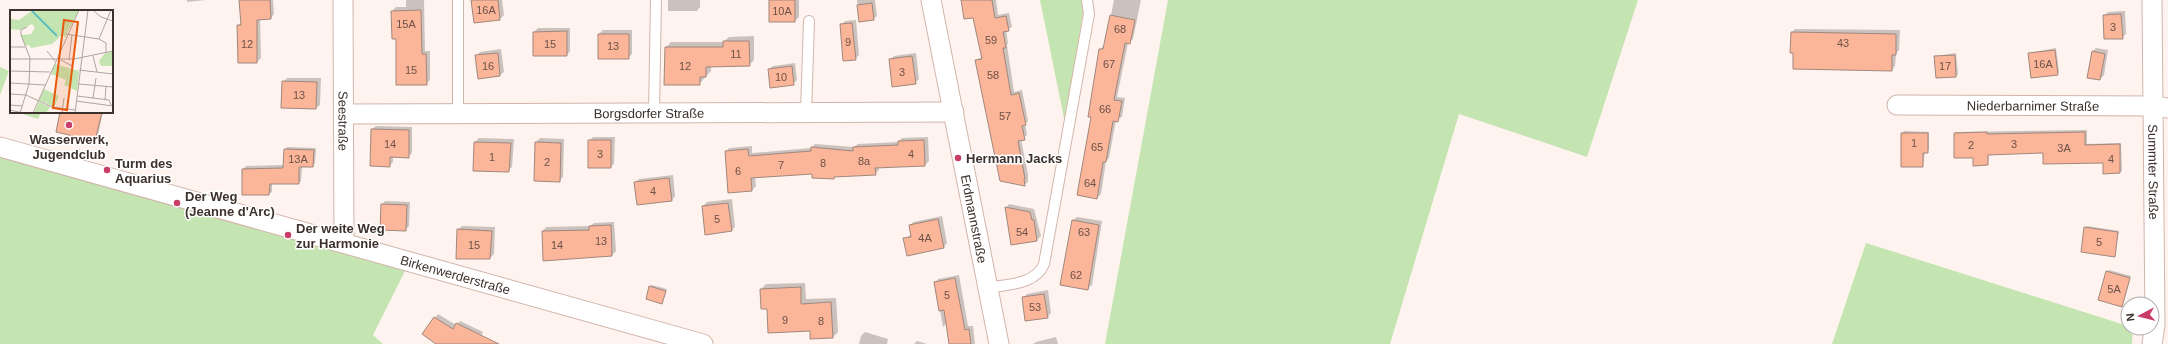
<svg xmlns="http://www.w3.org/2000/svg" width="2168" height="344" font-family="Arial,sans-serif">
<rect width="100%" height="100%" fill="#fef3ee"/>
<path fill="#c4e5b1" d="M1040 0H1081L1083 13 1065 123Z
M1168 0H1638L1587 157 1459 114 1390 344H1105Z
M0 67 9 71 0 95Z
M16 112H41L38 119Z
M0 153 409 263 373 335 383 344H0Z
M1866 243 2128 326V328H2133L2132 344H1832Z"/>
<path fill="#0003" d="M187 0H206L187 2Z
M240 0H273L274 14 271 18 260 19 261 58 257 62 238 26 242 22Z
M406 0H424L425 51H430V80L426 84 397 38 392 11 396 7H406Z
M472 0H502L504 15 500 19Z
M668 0H700V7L697 11H668Z
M770 0H799V17L795 21Z
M857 0H875L877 16 873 19 860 21Z
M962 0H996L998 15 1009 13 1012 27 1006 30 1008 43 1007 45 1014 92 1022 90 1028 121 1025 124 1027 135 1021 139 1028 175V182L1024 185 976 60 982 57 974 17Z
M1114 0H1141L1133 39 1128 43 1117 97 1125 98 1122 117 1116 120 1109 158 1106 161 1101 194 1097 198 1092 116 1100 49 1105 45Z
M2125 11 2126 34 2122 38 2104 16 2108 12Z
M856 20 859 55 855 59 841 25 845 21Z
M538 28H570V51L567 55H534V32Z
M1795 29 1900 30 1899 50 1896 54 1895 66 1892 70 1794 52 1792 32Z
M603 30H632V54L628 58 599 34Z
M754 36V60L749 65H711V71L699 84 666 47 671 42H723L729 37Z
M2056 48 2059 72 2057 74 2029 53Z
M2096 48 2108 50 2104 75 2100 79 2092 52Z
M501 49 504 72 500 75 479 78 476 56 480 52Z
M916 53 919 79 915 83 890 60 894 56Z
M1956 53 1958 74 1956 76 1936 56Z
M795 63 797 80 793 84 769 69 773 66Z
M287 78H321L320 105 316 108 283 82Z
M61 112H103L97 139 95 140Z
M376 126 412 127V153L408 157H393V162L389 166 372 129Z
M2087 130V144L2121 143 2122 171 2120 172 2104 162 2044 152 1989 154 1988 164 1974 156 1955 134 1956 132Z
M1904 131 1929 132V150L1925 152 1923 166 1902 133Z
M593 137H615L614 164 610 167 589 141Z
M928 137 929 161 925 165 879 167V170L875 174 836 176 834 178 813 173 755 177 756 186 752 190 726 152 729 148 752 146V153L811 148 815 144 854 147 858 144 898 142 902 138Z
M479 138 514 139 512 167 508 170H474L475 142Z
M540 138 564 139 563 177 559 181 536 142Z
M287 147 316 148 315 163 313 166H302L301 181 298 183H272V192L269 194 243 169 246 166 284 165 285 150Z
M673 175 675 196 672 200 635 183 639 179Z
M732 199 735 227 731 231 703 206 707 202Z
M385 201 410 202 409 226 405 230 382 205Z
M1009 204 1034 209 1041 236 1037 240 1006 208Z
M942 216 947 243 944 247 904 239 912 234 910 226 913 222Z
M1077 217 1102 221 1092 285 1088 288 1073 220Z
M614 222 616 251 612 255 544 260 543 231 546 227 590 226 594 223Z
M462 226 495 227 494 254 490 258 458 230Z
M2087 226 2119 231 2114 256 2085 228Z
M2109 270 2131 276 2122 305 2107 271Z
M959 275 968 326H973L975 344H950L947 323 943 327 935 283 938 279Z
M805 283 806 299 836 298 838 332 833 337 811 330 768 308 761 289 766 284Z
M652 285 667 289 662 303 650 286Z
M1048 290 1051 313 1047 317 1023 298 1027 294Z
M438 314 456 325 460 321 483 332 477 344H446L425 332Z
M865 332 888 339 887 344H859L861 336Z
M1056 337 1058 344H1033L1036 342Z
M917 341 927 344H914Z"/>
<path fill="#fbb599" stroke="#a1877d" d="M239 0H270L271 19 257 20V63H238L237 25H241Z
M471 0H498L500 20 474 23Z
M769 0H795V22H769Z
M961 0H992L995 18 1006 16 1009 31 1003 32 1006 48H1003L1011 95 1019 93 1026 125 1022 126 1025 140 1018 141 1025 179H1024L1025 186 1000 181 975 60 982 59 973 18 964 19Z
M872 3 874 20 859 22 857 5Z
M421 10 422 54H426L427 85H396V39H392L391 11Z
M2121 14 2123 39H2104L2103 15Z
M1110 15 1135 20 1130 44 1125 43 1114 100 1122 101 1118 122 1113 121 1106 162H1103L1097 199 1077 195 1091 117H1088L1099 49H1103Z
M852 23 856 60 843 61 840 24Z
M567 31V56H533V32Z
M1791 32 1896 34V55H1892V71L1793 69V53H1790Z
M598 34H629V59H598Z
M723 41H749L750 66 706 67V77H700V85H664L665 47H723Z
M2055 50 2058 75 2031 78 2028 53Z
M2092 51 2105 54 2100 80 2087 78Z
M498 53 500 76 478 79 475 55Z
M1955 55 1956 77 1936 78 1934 56Z
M912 56 916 84 892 87 889 59Z
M792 66 794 85 770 88 768 69Z
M282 81 317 82 316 109 281 108Z
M60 112H102L95 141 56 132Z
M371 129 409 130V158L390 157V167L370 166Z
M1987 132V134L2085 132V145L2120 144V173L2103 174V163L2043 164V153L1988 155V165L1973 166V158H1954V133Z
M1901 133H1928V153H1923V167H1901Z
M588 140H611V168H588Z
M924 140 925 166 875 168 876 175 834 177V179L812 178V174L751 178 752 191 728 193 725 151 748 149 749 156 811 151V147L853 151V147L898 145V141Z
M474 142 511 143 509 172 473 171Z
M535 142 561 143 560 182 534 181Z
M284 149 314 150 313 167H299V184H270L269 195H242V169L283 168Z
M669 178 672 201 637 205 634 182Z
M728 203 732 231 705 235 702 206Z
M381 204 407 205 406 231 380 230Z
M1005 207 1030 212 1032 220H1034L1037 241 1011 245Z
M938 219 944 248 907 256 903 238 911 237 909 225Z
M1072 220 1099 225 1088 290 1060 285Z
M611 225 612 256 543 261 542 231 589 230V226Z
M2084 227 2118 232 2115 257 2081 252Z
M457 229 492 231 490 259H456Z
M2106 271 2130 278 2122 307 2098 300Z
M955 278 965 330 969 329 971 344H949L944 310 939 311 934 282Z
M649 286 666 291 662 304 646 299Z
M801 287V304L831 302 833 338 810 339V331L768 333 767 309H761L760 289Z
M1044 294 1048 318 1025 321 1022 297Z
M434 317 453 329 456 323 499 344H436L422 334Z"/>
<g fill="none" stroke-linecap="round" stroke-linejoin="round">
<g stroke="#d1b5aa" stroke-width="12">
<path id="lane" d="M806 112 809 21
M654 113 656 0
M458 115V0
M988 288C1008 284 1035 285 1044 264L1089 14 1087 0"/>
</g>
<g stroke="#d1b5aa" stroke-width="21">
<g id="street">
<path id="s1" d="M343 0 344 243"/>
<path id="s2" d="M931 0 999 344"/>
<path id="s3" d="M2152 0 2155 325 2152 344"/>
<path id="s4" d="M1897 105 2153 106 2168 108"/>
<path id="s5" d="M345 114 954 112"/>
<path id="s6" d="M0 147 703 344"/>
</g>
</g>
<use href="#lane" stroke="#fff" stroke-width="10"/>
<use href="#street" stroke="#fff" stroke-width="19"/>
</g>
<g fill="#cb3d69" stroke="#fff" stroke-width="1.5">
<circle cx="69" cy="125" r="4"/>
<circle cx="958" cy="158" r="4"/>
<circle cx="107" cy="170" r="4"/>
<circle cx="177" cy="203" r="4"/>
<circle cx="288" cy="235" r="4"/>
</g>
<g text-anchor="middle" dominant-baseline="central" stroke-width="3" stroke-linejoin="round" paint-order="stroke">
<g font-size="11" fill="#6c5248">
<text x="486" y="10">16A</text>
<text x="782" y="11">10A</text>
<text x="406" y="24">15A</text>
<text x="2113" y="27">3</text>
<text x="1120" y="29">68</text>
<text x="991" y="40">59</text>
<text x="848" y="42">9</text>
<text x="1843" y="43">43</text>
<text x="247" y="44">12</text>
<text x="550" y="44">15</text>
<text x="613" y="46">13</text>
<text x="736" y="54">11</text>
<text x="1109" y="64">67</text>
<text x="2043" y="64">16A</text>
<text x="488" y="66">16</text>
<text x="685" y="66">12</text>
<text x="1945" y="66">17</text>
<text x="411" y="70">15</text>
<text x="902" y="72">3</text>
<text x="993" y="75">58</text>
<text x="781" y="77">10</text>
<text x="299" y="95">13</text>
<text x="1105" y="109">66</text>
<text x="1005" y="116">57</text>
<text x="1914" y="143">1</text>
<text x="390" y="144">14</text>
<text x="2014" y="144">3</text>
<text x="1971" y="145">2</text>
<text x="1097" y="147">65</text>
<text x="2064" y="148">3A</text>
<text x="600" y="154">3</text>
<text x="911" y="154">4</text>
<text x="492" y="157">1</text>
<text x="298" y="159">13A</text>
<text x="2111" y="159">4</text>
<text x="864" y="161">8a</text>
<text x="547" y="162">2</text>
<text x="823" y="163">8</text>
<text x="781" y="165">7</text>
<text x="738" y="171">6</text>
<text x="1090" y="183">64</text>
<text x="653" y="191">4</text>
<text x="717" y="219">5</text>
<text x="1022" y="232">54</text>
<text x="1084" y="232">63</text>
<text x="925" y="238">4A</text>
<text x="601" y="241">13</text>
<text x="2099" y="242">5</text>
<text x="474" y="245">15</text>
<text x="557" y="245">14</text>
<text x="1076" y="275">62</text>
<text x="2114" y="289">5A</text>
<text x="947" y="295">5</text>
<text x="1035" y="307">53</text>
<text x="785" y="320">9</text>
<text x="821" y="321">8</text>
</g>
<g font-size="13" fill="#3c312d" stroke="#fff">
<text stroke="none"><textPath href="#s4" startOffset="136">Niederbarnimer Straße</textPath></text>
<text stroke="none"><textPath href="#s5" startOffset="304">Borgsdorfer Straße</textPath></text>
<text stroke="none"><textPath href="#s1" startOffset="121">Seestraße</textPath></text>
<text stroke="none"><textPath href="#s3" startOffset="172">Summter Straße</textPath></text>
<text stroke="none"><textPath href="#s2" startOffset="223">Erdmannstraße</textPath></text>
<text stroke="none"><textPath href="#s6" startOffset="473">Birkenwerderstraße</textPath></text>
</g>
<g font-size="13" font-weight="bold" fill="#3c312d" stroke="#fff" text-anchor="start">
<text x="69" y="139" text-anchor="middle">Wasserwerk,<tspan x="69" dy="15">Jugendclub</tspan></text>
<text x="966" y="158">Hermann Jacks</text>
<text x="115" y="163">Turm des<tspan x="115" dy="15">Aquarius</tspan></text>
<text x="185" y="196">Der Weg<tspan x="185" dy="15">(Jeanne d'Arc)</tspan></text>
<text x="296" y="228">Der weite Weg<tspan x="296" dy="15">zur Harmonie</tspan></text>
</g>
</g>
<g transform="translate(10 10)">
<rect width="103" height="103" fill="#fef3ee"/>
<path d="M23 0H69L55 27 52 25 42 34 21 38 19 35 15 36 11 25 21 24 25 18 22 14 11 20 0 19V9L9 10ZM103 41V56H91L89 51 94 44ZM45 54 69 61 67 81 54 75 56 70 41 64ZM34 79 49 86 44 97 29 90ZM29 92 40 97 36 103H24Z" fill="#c4e5b1"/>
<path fill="none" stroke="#5fbebf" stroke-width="2" d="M22 1 47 26"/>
<path fill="none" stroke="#b0a5a1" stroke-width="1" d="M83 0 91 7 103 11M56 24 89 29M0 37H15M37 41 45 51M96 43V33L89 29 101 0M83 46 87 62M0 49H64L103 41M51 50 62 56 64 49M59 50 62 25M69 60 103 64M0 61 40 62M0 73 35 75M69 74 103 77M0 84 16 85 42 97 65 100M67 86 99 90 101 95M83 88 86 68M95 90 96 77M66 91 103 96M0 95 12 96M0 100 13 103M10 103 19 74 20 48 11 25V20L17 17M23 103 69 0M52 103 54 88M65 103 78 0"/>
<path fill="#e8590c" fill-opacity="0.15" stroke="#e8590c" stroke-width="2" d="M54 10 68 12 57 100 43 98Z"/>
<rect width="103" height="103" fill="none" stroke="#3c312d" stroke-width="2"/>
</g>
<g transform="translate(2140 316) rotate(263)"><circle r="19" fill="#ffffff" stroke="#b1adab"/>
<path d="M0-3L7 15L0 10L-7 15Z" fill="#cb3d69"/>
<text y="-6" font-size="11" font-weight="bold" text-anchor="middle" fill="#3c312d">N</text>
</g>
</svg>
